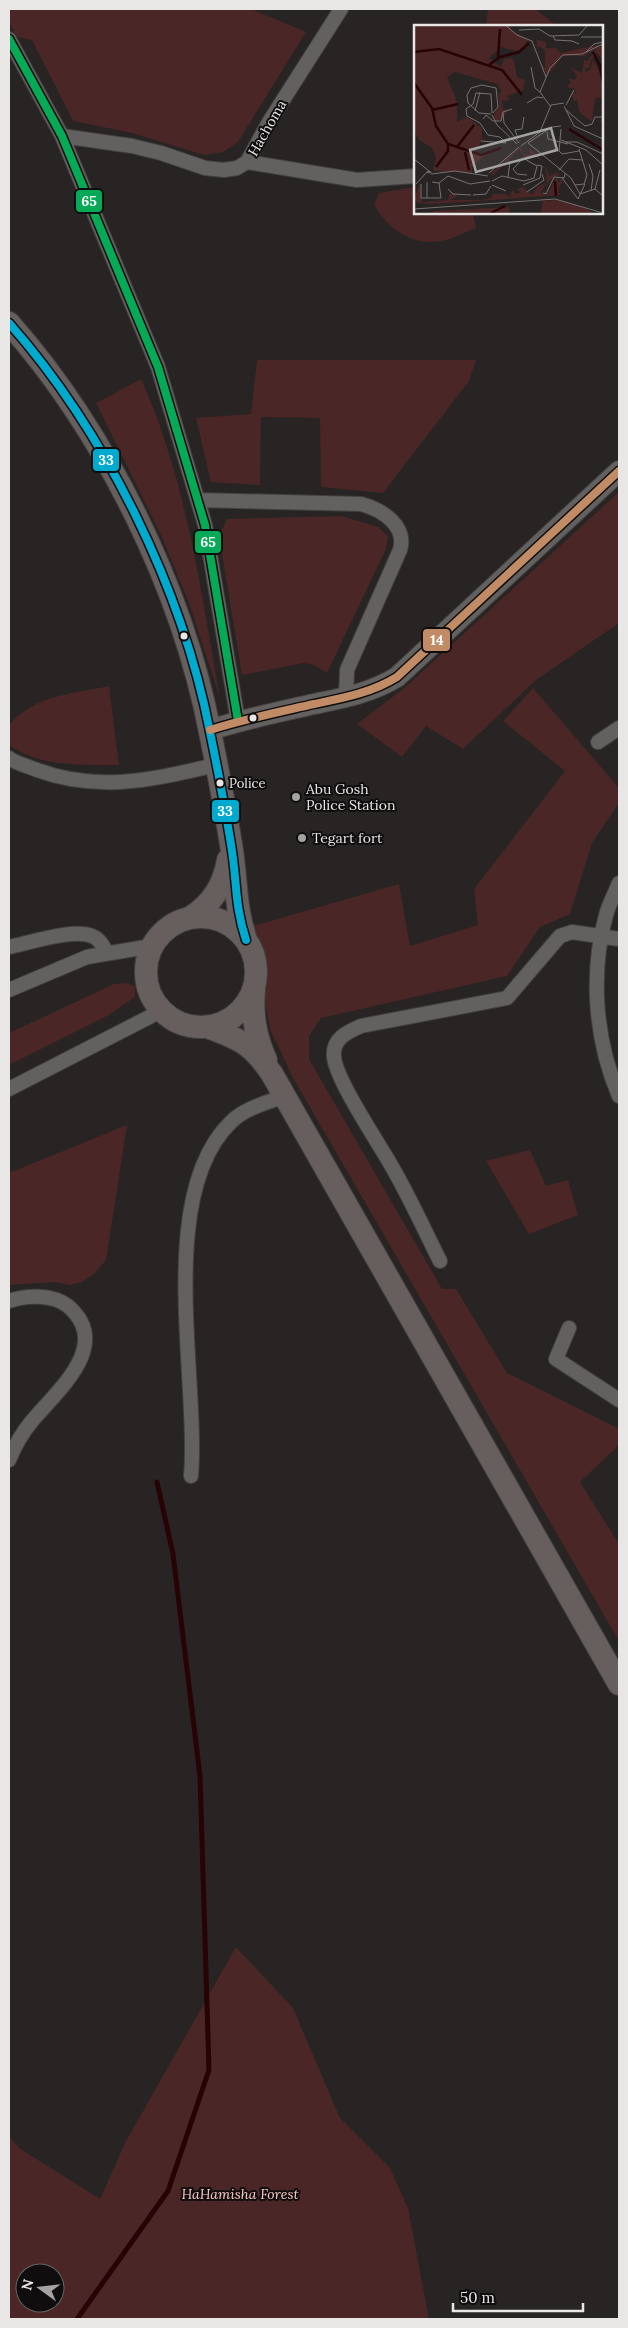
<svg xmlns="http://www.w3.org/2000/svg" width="628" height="2328" font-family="Lora,serif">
<rect width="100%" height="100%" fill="#272423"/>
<path fill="#4a2626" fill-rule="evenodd" d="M9 9H251L306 32 238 142 223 152 204 155 132 133 73 121 32 40 17 37 9 22Z
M488 9H535L557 26H486Z
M415 187 416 212 473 213 476 228C466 232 456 237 446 240 415 248 387 230 374 204L379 193Z
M257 360H476L469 381 383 493 321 487 320 418 261 417 260 485 211 482 196 418 251 414Z
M141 379C186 478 201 591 220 698L189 603 161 535 96 403Z
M619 492V623L536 680 463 749 426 726 402 757 357 724 403 689Z
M341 516 378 527 388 536 386 549 327 673 314 665 303 663 242 675 219 536 227 519Z
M109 686 119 765C82 765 39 767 9 745V725C34 695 72 694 109 686Z
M533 688 619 788V803L592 843 570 914 540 927 507 976 321 1018 309 1036V1059L442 1289H456L507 1373 619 1429V1445L580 1482 619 1544V1641L293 1078 270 1029 253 926 399 884 410 946 478 925 474 889 565 771 503 721Z
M127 983 135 987V997L107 1016 9 1065V1033L114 984Z
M127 1125 106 1260 94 1274 82 1282 70 1285 55 1282 9 1285V1173Z
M530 1150 546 1186 568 1180 578 1215 529 1234 486 1161Z
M236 1947 293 2008 340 2118 390 2168 408 2208 429 2319H9V2136L19 2148 100 2199 125 2143ZM25 2273H55V2303H25Z"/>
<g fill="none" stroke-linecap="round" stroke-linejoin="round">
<path stroke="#280306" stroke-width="5" d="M77 2319 168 2191 209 2070 200 1776 173 1554 157 1482"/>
<g stroke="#434040" stroke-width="16">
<path id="street" d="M9 39 62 136 158 367 205 525 238 721
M62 136 132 146 161 153 205 168 224 170 237 168 247 162 269 122 341 9
M247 162 357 180 416 176
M198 500 361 504C383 510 407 526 400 550L347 670 346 698
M598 742 619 728
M9 758C17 764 28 766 37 770 100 793 154 779 216 765
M619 883C615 893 609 904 606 915 590 974 595 1040 619 1096
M9 947C29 943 74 928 92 936 100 939 103 946 107 953
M9 990 87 957 152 946
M9 1089 161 1011
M440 1261C424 1229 409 1196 391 1165 378 1142 336 1080 334 1057 332 1039 347 1032 361 1026L507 998 560 936 572 932 619 939
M9 1301C25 1295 53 1294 68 1306 113 1345 58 1390 32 1421 22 1433 15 1445 9 1460
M569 1328 556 1359 619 1400
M191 1476C199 1379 155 1195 231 1122 245 1108 266 1103 285 1096"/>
</g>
<g stroke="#434040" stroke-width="22">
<path id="secondary" d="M210 730C244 719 279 712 314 704 343 698 371 693 397 677L619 471"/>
</g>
<g stroke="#434040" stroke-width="24">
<path id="primary" d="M9 323C106 433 182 588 210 732 218 771 226 812 232 851 237 884 235 907 246 940
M146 972a55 55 0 1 1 110 0a55 55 0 1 1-110 0Z
M191 917C212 904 224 885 228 860
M254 989C252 1015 255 1036 266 1060
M207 1027C240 1039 252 1044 272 1074L619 1684"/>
</g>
<use href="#street" stroke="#636160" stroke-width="14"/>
<use href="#secondary" stroke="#636160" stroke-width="20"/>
<use href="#primary" stroke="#675e5e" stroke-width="22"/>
<g stroke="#0f0d0d" stroke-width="11">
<path id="bus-1" d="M9 39 62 136 158 367 205 525 238 721"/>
</g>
<g stroke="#0f0d0d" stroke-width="11">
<path id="bus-2" d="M9 323C106 433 182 588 210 732 218 771 226 812 232 851 237 884 235 907 246 940"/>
</g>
<g stroke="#0f0d0d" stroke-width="11">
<path id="bus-3" d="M210 730C244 719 279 712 314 704 343 698 371 693 397 677L619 471"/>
</g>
<use href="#bus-1" stroke="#06aa56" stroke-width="8"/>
<use href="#bus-2" stroke="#00a9ce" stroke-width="8"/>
<use href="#bus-3" stroke="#c18c65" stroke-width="8"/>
</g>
<g fill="#e9e6e6" stroke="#0f0d0d" stroke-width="2">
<circle cx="184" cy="636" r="4.5"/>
<circle cx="253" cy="718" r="4.5"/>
<circle cx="220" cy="783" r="4.5"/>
</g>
<g fill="#a5a2a2" stroke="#0f0d0d" stroke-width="2">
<circle cx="296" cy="797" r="5"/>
<circle cx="302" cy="838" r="5"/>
</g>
<g text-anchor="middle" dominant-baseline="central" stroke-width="4" stroke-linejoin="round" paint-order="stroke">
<g font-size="13" fill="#e9e6e6" stroke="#0f0d0d" text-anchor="start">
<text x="229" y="783">Police</text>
</g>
<g font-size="14" fill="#e9e6e6" stroke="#0f0d0d">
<text transform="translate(267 128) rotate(-60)">Hachoma</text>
</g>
<g font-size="14" fill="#e9e6e6" stroke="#0f0d0d" text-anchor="start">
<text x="306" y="789">Abu Gosh<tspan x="306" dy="16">Police Station</tspan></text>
<text x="312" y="838">Tegart fort</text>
</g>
<g font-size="14" font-style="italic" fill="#fec9c7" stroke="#0f0d0d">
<text x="240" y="2194">HaHamisha Forest</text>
</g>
</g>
<g transform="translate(414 25)">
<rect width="189" height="189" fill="#272423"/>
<path d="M0 0H97V5L117 16 111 17 114 21 102 26 87 22 75 33 87 42 90 34 99 33 103 52 111 55 109 65 92 72 96 74 93 76 88 75 89 84 94 85 87 95 81 96 79 91 85 82V68L88 67 83 59 41 47 33 52 43 77V97L53 92 68 103V115L61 127 71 130 58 142V148L19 146 22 132 18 123 5 115 0 106ZM123 15 132 17V23H142L146 28 189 19V35L183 28 177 35 175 43H171V47L176 45 179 35 184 44 189 42V72L181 73 178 97 165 87 163 74 160 77 158 70 160 66 163 71 161 64 153 62 157 57 154 53 161 55 163 51 156 42 168 48 170 35 174 36 182 23 171 31H149L133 51 127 37 131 44V25L124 21 123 26ZM107 121 109 129 116 130 115 123 131 138 118 129 115 133 111 132 105 124 78 152V148ZM131 139 135 151 142 148 148 150 140 151 129 163 127 168 132 171 50 177 17 179 4 178 0 174 6 157 8 177 34 175 36 168 44 170 37 175H68L77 173 79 169H92L96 172 98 165 102 169 107 167 102 164 109 162 118 170 123 162 133 158ZM142 152 145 158 147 154 149 156 144 164 146 170 133 171ZM145 175 173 184 179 188H127L129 176ZM96 182 95 188H15L21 186Z" fill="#4a2626"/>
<path fill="none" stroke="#280306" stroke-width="2.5" d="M0 27 25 24 88 45 108 70M179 27 186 41M84 33 86 4M189 38 186 43 189 58M75 40 86 32 105 27 115 18M0 58 18 83 22 101 34 119 67 130 87 123M18 85 44 79M155 104 189 125M43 122 60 100M51 127 55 145M22 142 34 126V119M141 156 142 171M77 188 91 181"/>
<path fill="none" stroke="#757271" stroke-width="1" d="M91 0 103 10 118 16 132 52M105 5 125 4 136 11 165 10 174 0M139 11 141 15 158 16 165 19M167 12H189M172 27 180 19 189 17M117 42 121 63 126 67M113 78 123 72 129 73M152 80 160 65M136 81 126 67 136 43 149 30 168 29 189 19M150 81 160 101 189 114M152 85 171 101 178 99 181 92H189L188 96M61 86 66 67M89 88 90 98 105 118M77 89 65 88 54 78 53 70 57 63 68 60 82 63 84 82 79 88M78 90 83 100 103 119M69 94 72 90 79 96H87L89 87 98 84M147 104 145 126 148 129M133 107 134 114 154 119M104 113 101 105 108 104 110 92M147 115 172 125 189 140M67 116 92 118 86 112 74 110 66 98 53 91 52 84 59 79 62 68 77 69 78 88M152 117H163L189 129M114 118 157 153 166 169 181 164 189 171M114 118 138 102 147 101M107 121 126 107 137 80 150 78M148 129 165 126M0 134 15 146M175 139 179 151 177 166M145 145 155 134 168 135M75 148 105 122M17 149 41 146 74 151M94 152 96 136M148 153 164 174 171 159M78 156 88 151 110 156 120 153 123 141 109 133 99 144 103 149 113 150M18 157 25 158 34 151 56 159 76 156M2 159 13 147 17 148 16 146 13 147M7 159V173H27L25 158M78 160 92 166M109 160 126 153 128 141 123 140M161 160 170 159 173 150 165 124M34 164 39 169 57 170M181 164 186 145M113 167 130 155 128 149M129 168 132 169 140 152 150 153 151 149M59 170 72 169 77 161M13 173V157M0 184 141 174 189 188"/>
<path fill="#a5a2a2" fill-opacity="0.15" stroke="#a5a2a2" stroke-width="2.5" d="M137 103 143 125 62 147 56 125Z"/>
<rect width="189" height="189" fill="none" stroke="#e9e6e6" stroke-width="2.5"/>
</g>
<g stroke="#0f0d0d" stroke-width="2">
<rect x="75" y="189" width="28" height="24" rx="5" fill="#06aa56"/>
<rect x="92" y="448" width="28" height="24" rx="5" fill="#00a9ce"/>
<rect x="194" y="530" width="28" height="24" rx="5" fill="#06aa56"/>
<rect x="422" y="628" width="29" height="24" rx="5" fill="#c18c65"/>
<rect x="211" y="799" width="29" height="24" rx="5" fill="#00a9ce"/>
</g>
<g font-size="14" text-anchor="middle" font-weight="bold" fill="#fff">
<text x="89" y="206">65</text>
<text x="106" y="465">33</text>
<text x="208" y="547">65</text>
<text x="437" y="645">14</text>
<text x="225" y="816">33</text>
</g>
<rect width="628" height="2328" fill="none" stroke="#e9e6e6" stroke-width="20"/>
<g transform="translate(40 2288) rotate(285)"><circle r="24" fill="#0f0d0d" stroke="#666464"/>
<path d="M0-4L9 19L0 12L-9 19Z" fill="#a5a2a2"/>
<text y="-8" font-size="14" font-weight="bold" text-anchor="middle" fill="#e9e6e6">N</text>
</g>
<path d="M453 2303v8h130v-8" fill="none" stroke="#e9e6e6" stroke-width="2.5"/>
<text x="460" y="2303" font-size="15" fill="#e9e6e6" stroke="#0f0d0d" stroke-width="4" paint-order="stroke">50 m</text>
</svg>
